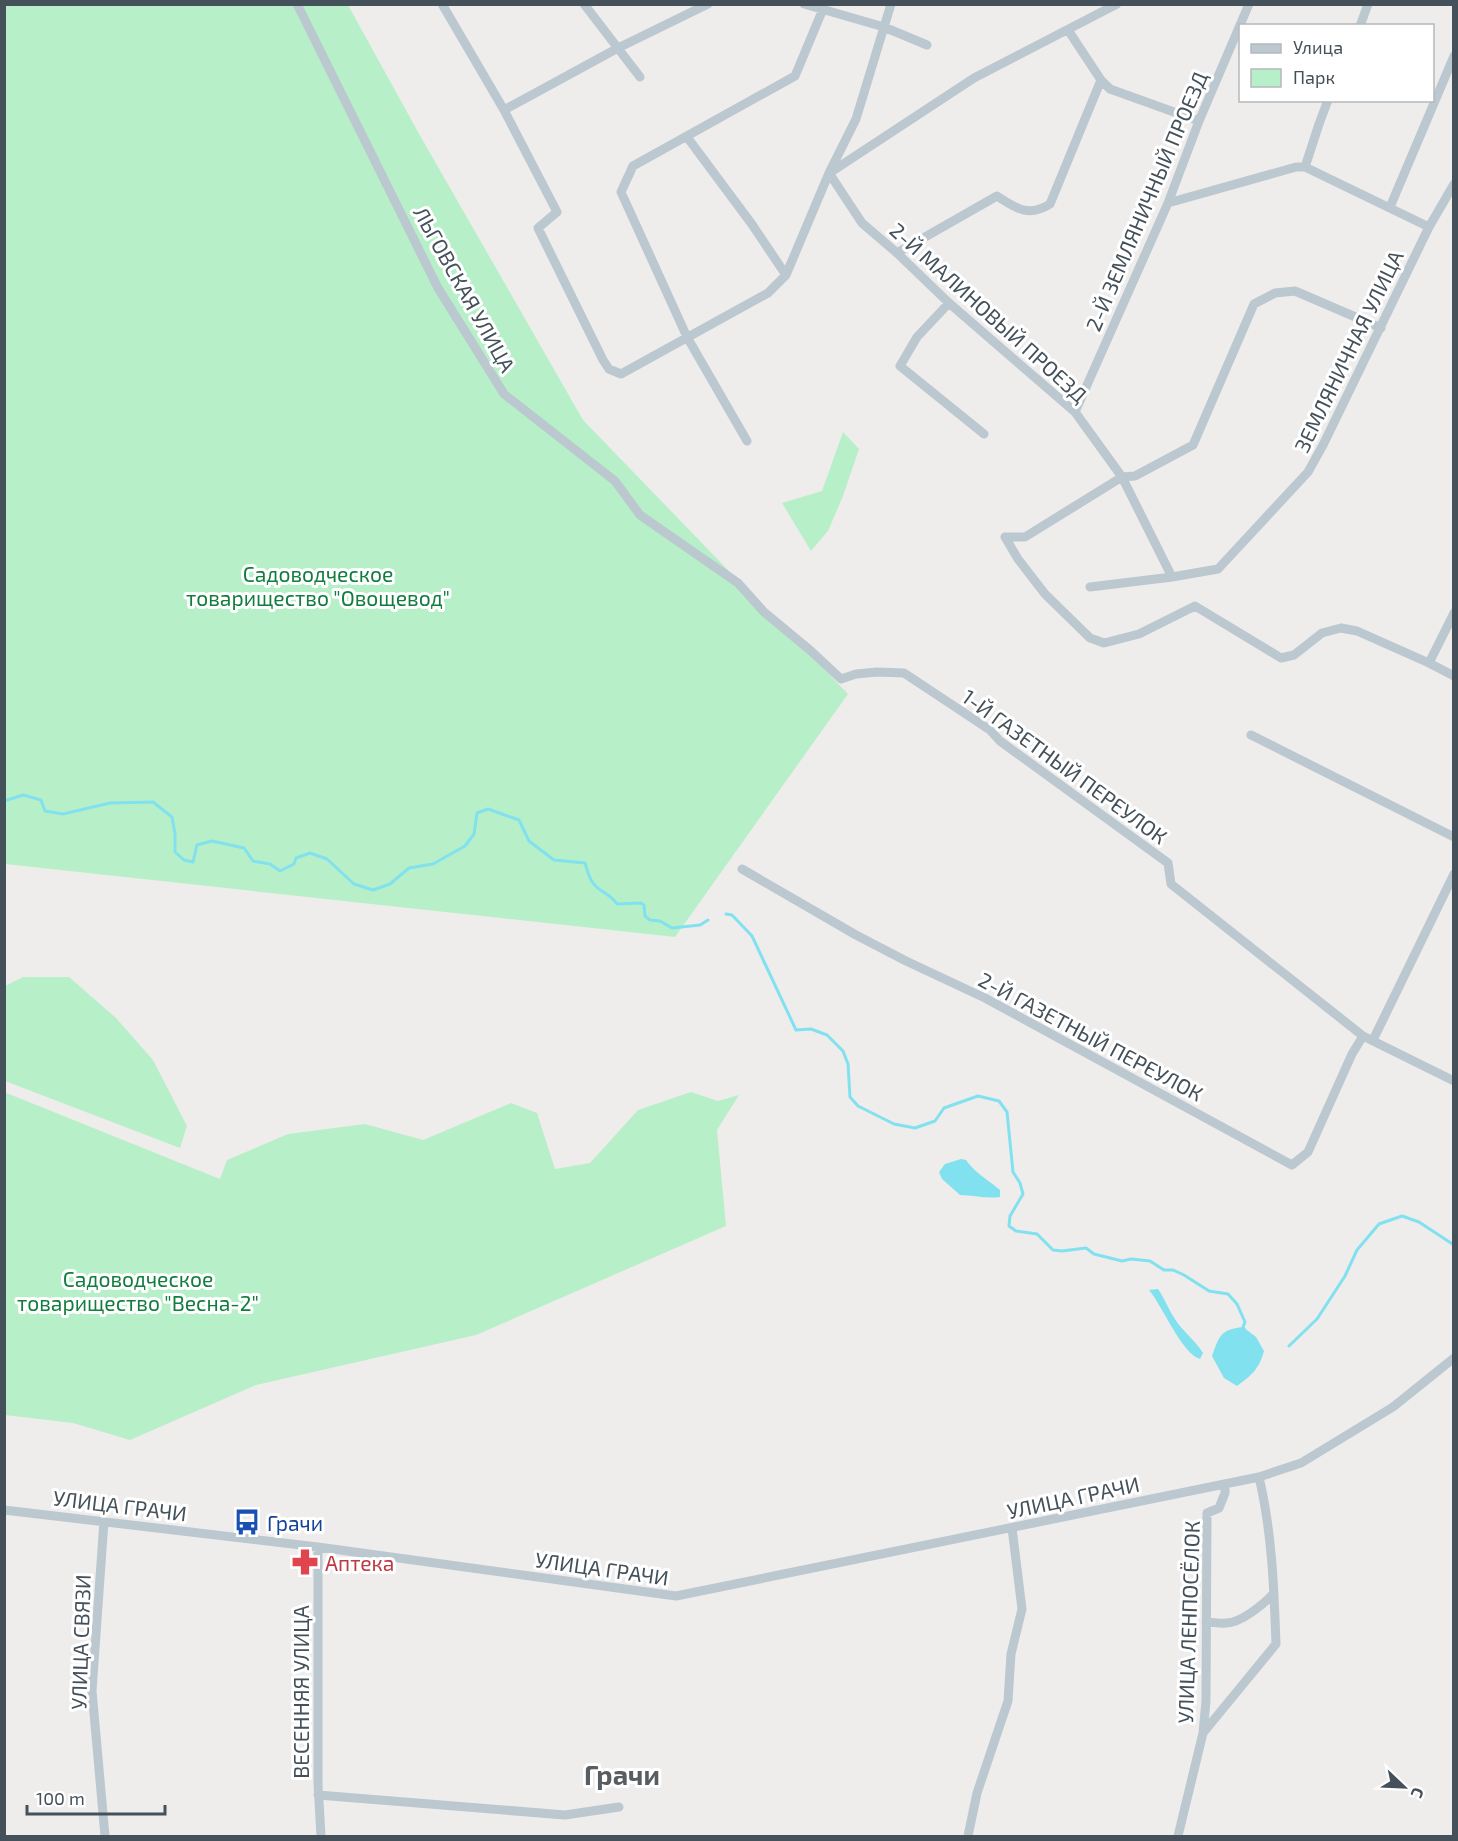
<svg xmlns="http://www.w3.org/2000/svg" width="1458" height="1841" font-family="'Exo 2',sans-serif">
<rect width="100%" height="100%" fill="#efecec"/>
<path fill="#b7f0c8" d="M5 5H348L418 132 583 420 848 694 675 937 5 864Z
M843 432 859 449 843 496 828 531 811 551 782 503 822 491Z
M23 977H69L116 1018 153 1060 187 1126 180 1148 5 1081V986Z
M4 1092 220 1179 227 1160 288 1134 365 1124 423 1140 511 1103 537 1113 555 1169 590 1163 638 1110 691 1092 718 1101 739 1095 717 1130 726 1226 476 1335 256 1385 130 1440 73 1423 5 1415Z"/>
<path fill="#81e1ef" d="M961 1159 966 1160C974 1172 988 1180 1000 1190V1197C985 1199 974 1195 960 1195L942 1179 939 1172 945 1164Z
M1158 1289C1165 1299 1168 1309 1175 1319 1183 1332 1195 1340 1203 1353L1200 1359C1182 1354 1162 1305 1149 1290Z
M1243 1327 1256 1337 1264 1351C1259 1369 1252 1375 1237 1386L1224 1378 1212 1356C1220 1335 1220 1330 1243 1327Z"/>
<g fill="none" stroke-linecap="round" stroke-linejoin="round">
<path stroke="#81e1ef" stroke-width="3" d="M4 801 23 795 41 800 45 811 63 814 110 803 153 802 172 817 175 834V852L184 860 193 862 197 845 212 841 244 848 253 861 270 864 280 871 294 864 296 858 310 853 327 859 354 884 373 890 390 884 409 868 433 864 465 846 474 834 477 813 488 809 519 820 529 841 554 860 585 863C587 869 589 878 593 883 600 893 609 892 617 904L641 903 644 905 645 916 650 920 660 921 672 928 700 925 708 920
M726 914 732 915 752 936 796 1030 811 1029 827 1035 843 1051 848 1064 850 1097 858 1106 894 1124 915 1128 935 1121 944 1108 978 1096 999 1101 1007 1112 1013 1172 1020 1183 1023 1194 1010 1216 1009 1226 1016 1231 1037 1234 1053 1250 1062 1251 1086 1248 1094 1254 1122 1261 1131 1259 1150 1261 1164 1270H1173L1184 1275 1209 1291 1228 1294 1237 1304 1245 1322 1243 1327 1245 1331
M1289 1346 1317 1319 1345 1276 1357 1250 1379 1224 1402 1216 1419 1222 1454 1245"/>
<path stroke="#bcc8cf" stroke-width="9" d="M297 4 438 288 504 394 615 481 640 515 738 583 764 612 811 651 841 679 856 674 877 672 904 673 990 730 1000 741 1168 863 1171 884 1363 1036 1454 1081
M442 4 504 110 557 212 538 228 603 360 609 369 621 374 768 293 786 275 829 173 856 119 891 4
M584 4 640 77
M804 4 884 27 927 45
M1360 26 1368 4
M1068 30 1101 80 1110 89 1199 121
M504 110 618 48 708 4
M687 137 751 223 786 275
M1305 167 1319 124 1328 100
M831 172 974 78 1117 4
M829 173 862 223 897 253 949 303 1075 412 1122 477 1172 577
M1168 203 1296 167H1305L1429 227
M1390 207 1454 56
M897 253 997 196C1016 208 1028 218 1050 204L1101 80
M949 303 917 337 900 366 984 434
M1075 412 1168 203 1199 121 1249 4
M747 441 687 337 621 192 633 166 795 76 823 9
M1005 537 1018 559 1045 594 1090 638 1104 643 1139 634 1195 606 1281 658 1294 655 1322 633 1341 628 1357 631 1429 663 1454 676
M1005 537H1025L1122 477 1135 476 1193 445 1254 304 1275 293 1295 291 1381 328
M1090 587 1172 577 1218 569 1308 472 1323 445 1429 227 1454 184
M1429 663 1454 613
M1251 735 1454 837
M742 869 856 935 906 961 985 998 1292 1165 1308 1152 1352 1054 1363 1036
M1373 1040 1454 874
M4 1510 318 1547 676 1596 1259 1477 1301 1463 1393 1407 1454 1358
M104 1521 92 1691 105 1836
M318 1547V1784L321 1836
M1206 1622C1213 1622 1219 1624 1226 1623 1241 1623 1264 1604 1274 1593
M1203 1733 1276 1644C1274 1588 1272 1532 1259 1477
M318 1795 565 1815 619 1807
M968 1836 977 1793 1008 1701 1011 1654 1022 1609 1012 1528
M1178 1836 1203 1733 1206 1701 1207 1513 1219 1508 1225 1493V1484"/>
</g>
<defs>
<g id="bus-bare" transform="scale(2.07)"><path d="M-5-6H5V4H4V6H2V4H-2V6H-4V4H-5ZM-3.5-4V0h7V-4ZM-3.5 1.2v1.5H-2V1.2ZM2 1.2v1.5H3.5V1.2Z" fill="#1a4fb4" stroke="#fff" stroke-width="2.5" paint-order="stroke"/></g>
<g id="pharmacy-bare" transform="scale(2.07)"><path d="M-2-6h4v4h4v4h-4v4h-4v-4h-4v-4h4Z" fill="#e0444e" stroke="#fff" stroke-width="2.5" paint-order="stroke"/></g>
</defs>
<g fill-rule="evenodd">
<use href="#bus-bare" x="247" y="1522"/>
<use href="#pharmacy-bare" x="305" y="1562"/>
</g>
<g text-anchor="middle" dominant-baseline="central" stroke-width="6" stroke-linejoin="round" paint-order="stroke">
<g font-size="21" fill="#44515a" stroke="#fff">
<text transform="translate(1146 201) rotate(-67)">2-Й ЗЕМЛЯНИЧНЫЙ ПРОЕЗД</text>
<text transform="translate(465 289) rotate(61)">ЛЬГОВСКАЯ УЛИЦА</text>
<text transform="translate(989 312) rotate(42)">2-Й МАЛИНОВЫЙ ПРОЕЗД</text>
<text transform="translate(1348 351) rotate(-64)">ЗЕМЛЯНИЧНАЯ УЛИЦА</text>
<text transform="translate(1065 766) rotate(36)">1-Й ГАЗЕТНЫЙ ПЕРЕУЛОК</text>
<text transform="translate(1091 1036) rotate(28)">2-Й ГАЗЕТНЫЙ ПЕРЕУЛОК</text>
<text transform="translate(1073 1497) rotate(-12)">УЛИЦА ГРАЧИ</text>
<text transform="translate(120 1505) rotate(7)">УЛИЦА ГРАЧИ</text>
<text transform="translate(602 1568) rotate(8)">УЛИЦА ГРАЧИ</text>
<text transform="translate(1188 1622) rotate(-88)">УЛИЦА ЛЕНПОСЁЛОК</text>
<text transform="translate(80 1642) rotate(-88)">УЛИЦА СВЯЗИ</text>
<text transform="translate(300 1692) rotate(-90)">ВЕСЕННЯЯ УЛИЦА</text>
</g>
<g font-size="21" fill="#127d3f" stroke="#fff">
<text x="318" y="573">Садоводческое<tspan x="318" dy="24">товарищество "Овощевод"</tspan></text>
<text x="138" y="1278">Садоводческое<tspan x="138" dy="24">товарищество "Весна-2"</tspan></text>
</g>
<g font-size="21" fill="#164399" stroke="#fff" text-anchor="start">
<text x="267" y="1522">Грачи</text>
</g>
<g font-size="21" fill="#be3a42" stroke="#fff" text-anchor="start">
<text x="325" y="1562">Аптека</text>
</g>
<g font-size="27" font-weight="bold" fill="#585d61" stroke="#fff">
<text x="622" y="1774">Грачи</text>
</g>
</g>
<rect width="1458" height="1841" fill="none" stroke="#44515a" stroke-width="12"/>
<rect x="1239" y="24" width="195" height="78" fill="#ffffff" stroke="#b4b9bd" stroke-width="1.5"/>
<rect x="1251" y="44" width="30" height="9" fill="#bcc8cf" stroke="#b4b9bd" stroke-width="1.5"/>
<text x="1293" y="54" font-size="18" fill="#44515a">Улица</text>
<rect x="1251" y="69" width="30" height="18" fill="#b7f0c8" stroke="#b4b9bd" stroke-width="1.5"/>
<text x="1293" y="84" font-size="18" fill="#44515a">Парк</text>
<g transform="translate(1404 1787) rotate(113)" stroke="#ffffff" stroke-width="4.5" paint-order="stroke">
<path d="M0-4.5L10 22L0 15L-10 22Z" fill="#44515a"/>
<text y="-9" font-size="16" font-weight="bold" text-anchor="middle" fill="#44515a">С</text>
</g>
<path d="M27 1805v9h138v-9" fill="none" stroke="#44515a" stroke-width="3"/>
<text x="36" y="1805" font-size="18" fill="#44515a" stroke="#ffffff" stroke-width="4.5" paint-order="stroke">100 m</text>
</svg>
